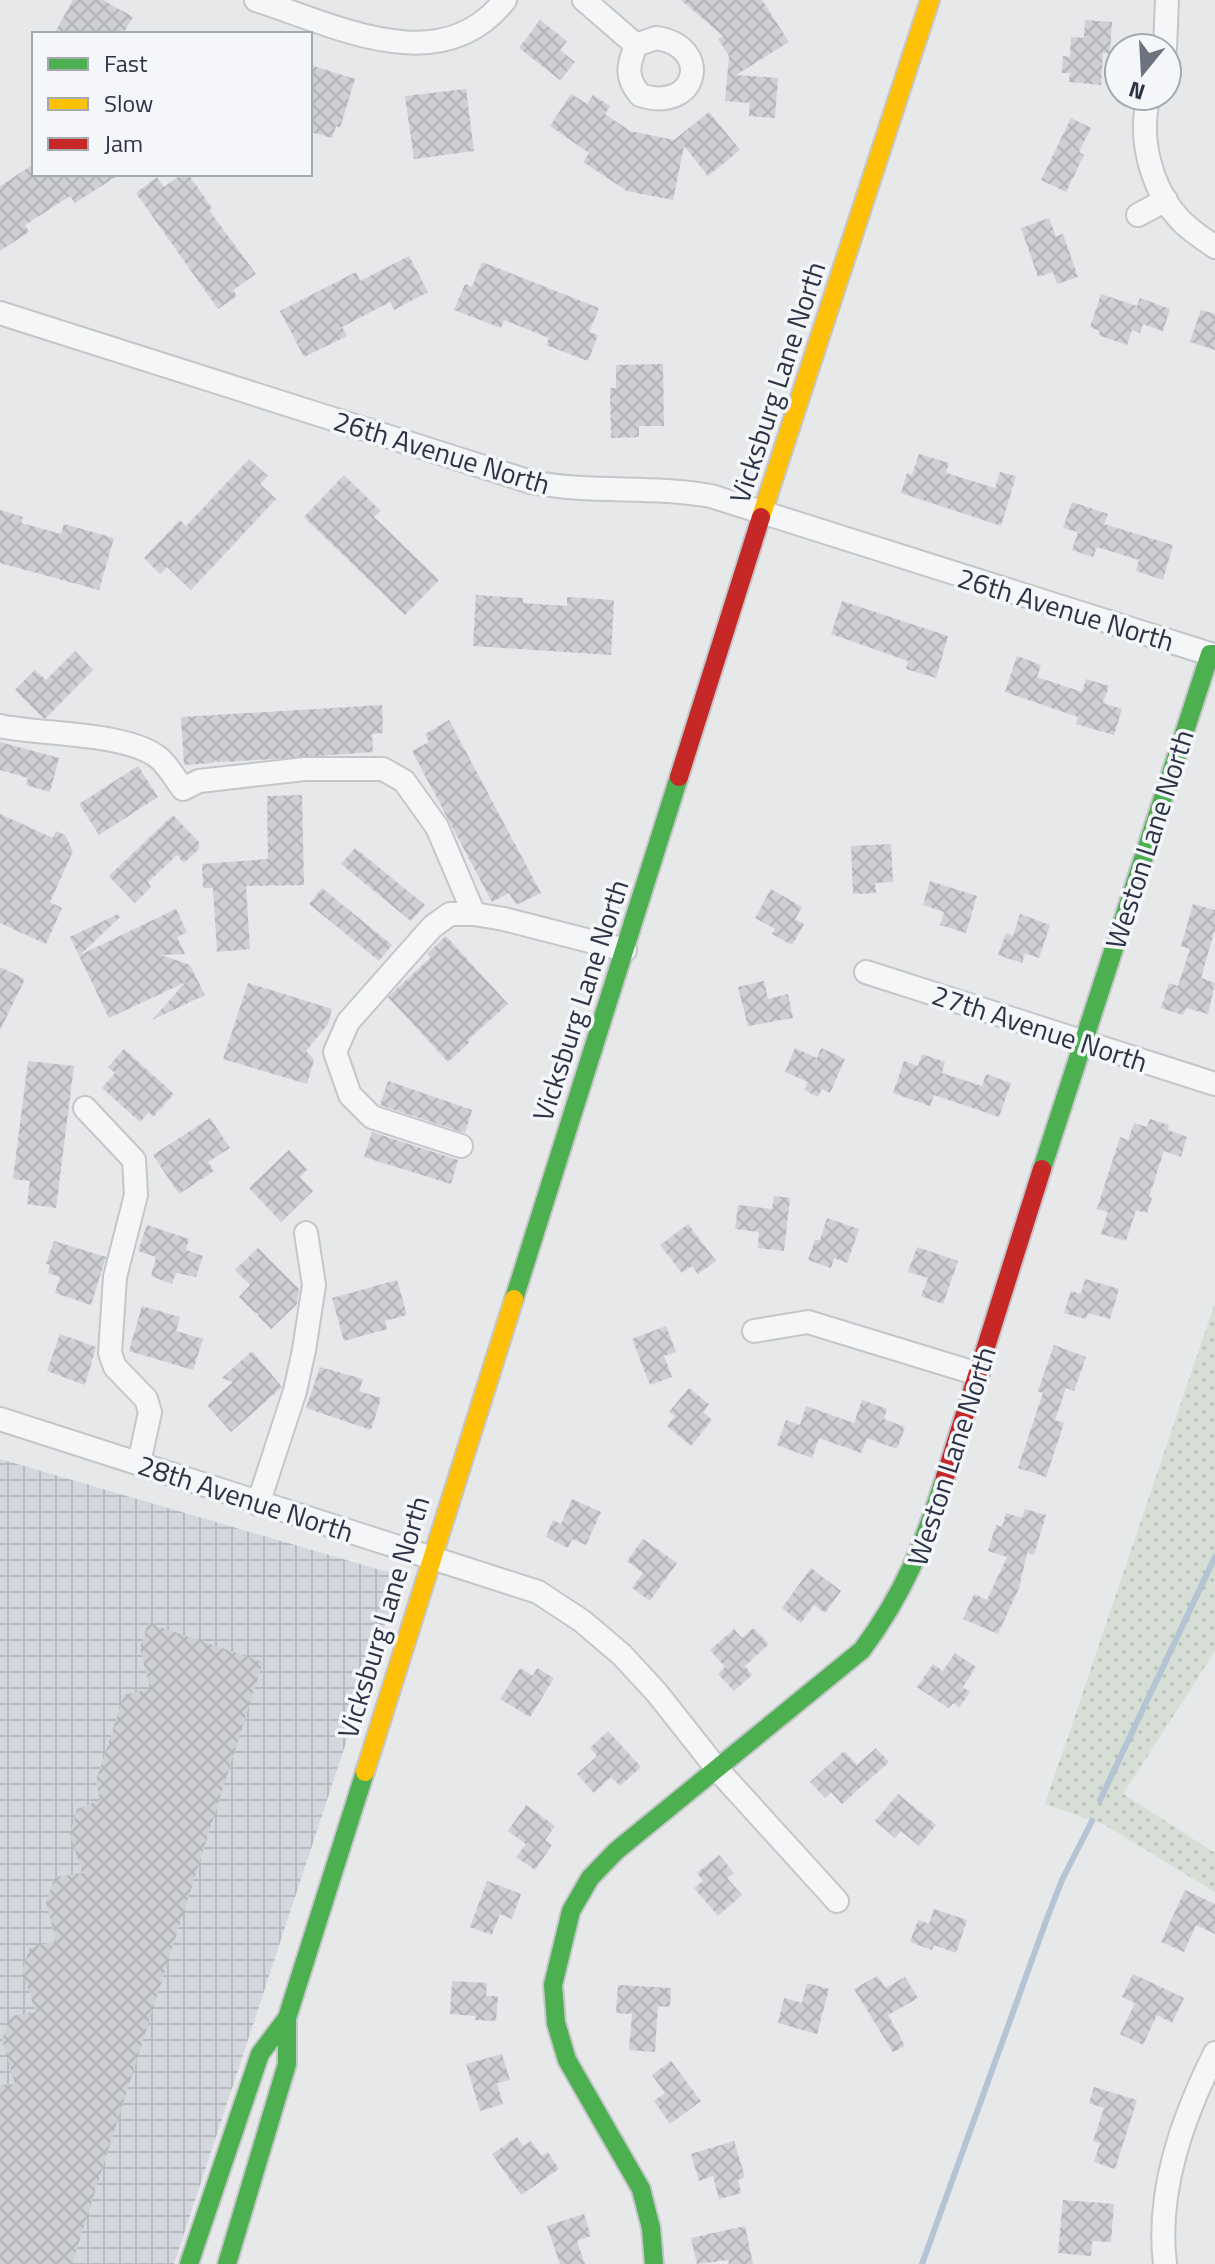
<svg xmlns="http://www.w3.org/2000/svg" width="1215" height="2264" font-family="'Titillium Web',sans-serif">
<defs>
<pattern id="industrial-grid" width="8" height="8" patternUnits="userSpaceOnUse" patternTransform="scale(2)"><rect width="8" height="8" fill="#d4d7dd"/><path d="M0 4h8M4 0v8" fill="none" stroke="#b6b9bf"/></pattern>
<pattern id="grass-dots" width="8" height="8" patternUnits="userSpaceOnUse" patternTransform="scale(2)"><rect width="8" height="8" fill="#d6ded6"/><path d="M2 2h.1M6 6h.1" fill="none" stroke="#b8bfb9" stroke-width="1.8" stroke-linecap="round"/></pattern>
<pattern id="building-cross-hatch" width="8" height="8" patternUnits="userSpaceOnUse" patternTransform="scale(2)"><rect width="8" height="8" fill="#ced0d3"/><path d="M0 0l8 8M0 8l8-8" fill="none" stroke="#b1b3b6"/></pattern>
</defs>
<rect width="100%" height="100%" fill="#e6e8ea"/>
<path fill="url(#industrial-grid)" d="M0 1459 401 1576 174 2264H0Z"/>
<path fill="url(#grass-dots)" d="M1215 1303V1651L1123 1794 1215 1853V1892L1105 1825 1045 1804Z"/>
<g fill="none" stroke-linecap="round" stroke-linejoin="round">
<path stroke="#b4c4d5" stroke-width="6" d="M1100 1800 1215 1557
M922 2264 1046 1921 1062 1880 1092 1821"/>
</g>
<path fill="url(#building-cross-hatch)" d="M73 0H103L133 17 123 34H54Z
M681 0H762L789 42 736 75 778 78 775 118 749 116 750 103 725 101 729 56 718 39 723 36Z
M540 20 567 41 560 50 575 62 560 80 519 48Z
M1085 20 1112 22 1110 54 1103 53 1101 85 1069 82 1070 73H1062L1063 56 1070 57 1071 37 1084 38Z
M310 65 355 79 340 128 336 126 332 138 310 132Z
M466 89 474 151 414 159 405 96Z
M571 94 587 104 593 95 610 106 605 114 630 131 674 140 709 112 740 150 708 176 684 146 673 200 627 191 583 162 589 153 550 126Z
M1071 118 1091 128 1079 152 1084 155 1066 192 1041 180Z
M34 164V174H120L75 203 70 196 25 225 29 232 0 251V186Z
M182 174H188L212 208 209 210 256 274 233 290 237 296 218 309 136 193 157 177 164 187Z
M1049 218 1056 236 1063 234 1078 277 1057 284 1053 272 1038 277 1021 228Z
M409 256 428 292 394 310 390 302 342 327 347 336 304 357 280 311 356 272 360 281Z
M482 262 599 308 589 332 598 335 588 361 546 345 549 338 504 320 501 328 454 310 465 284 472 287Z
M1101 294 1137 306 1140 298 1170 309 1163 331 1143 324 1140 333 1132 330 1127 345 1098 335 1100 331 1090 327Z
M1201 310 1215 314V350L1190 342Z
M663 364 664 426H639V437L611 438 610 388H616V365Z
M919 454 949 463 946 473 995 488 1000 472 1016 476 1001 526 901 493 907 473 912 475Z
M249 459 268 476 260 484 276 499 191 590 167 567 160 574 144 558 180 520 186 526Z
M344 475 381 511 374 517 439 580 405 615 304 517Z
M1072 502 1108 514 1104 524 1173 545 1163 580 1136 571 1139 560 1097 547 1093 557 1072 550 1078 532 1063 528Z
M0 510 23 517 21 523 61 534 64 524 114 538 99 590 0 563Z
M476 595 523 598V603L567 606V597L614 600 611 655 473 646Z
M842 601 948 636 936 678 906 669 908 661 831 634Z
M75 651 93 670 46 718H43L15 690 35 670 46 680Z
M1017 656 1041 665 1037 677 1082 692 1086 679 1109 686 1103 703 1122 709 1114 735 1076 724 1078 717 1005 692Z
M382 705 383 733 372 734 373 752 242 761 218 762 216 760 212 763 184 765 181 717Z
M449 720 541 893 516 905 509 893 492 902 412 751 429 742 425 734Z
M0 742 59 758 50 792 26 785 28 778 0 770Z
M138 766 158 797 99 835 79 804Z
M302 795 304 885 246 886 250 949 217 952 213 888H203L202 864 268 859 267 796Z
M0 814 53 838 56 831 65 835 73 851 50 902 62 908 46 944 0 923Z
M173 815 199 842V849L184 863 177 855 148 882 151 887 135 903 109 876Z
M891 844 893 882 875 883 876 893 853 894 851 846Z
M355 848 425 905 411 921 341 864Z
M930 881 977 896 966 933 940 925 944 912 923 905Z
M322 888 392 945 379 961 309 904Z
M771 889 802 907 795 919 804 924 792 945 772 934 775 929 755 918Z
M1193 904 1215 910V929L1201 978 1215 983 1208 1014 1186 1008 1183 1015 1161 1008 1169 983 1178 986 1190 949 1181 946Z
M176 909 187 932 177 937 185 954 161 955 190 965 205 995 152 1020 186 982 109 1018 70 937 118 914 120 917 80 955Z
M1020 914 1050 925 1039 958 1025 953 1022 963 998 955 1006 933 1013 936Z
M446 936 508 1004 468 1040 470 1042 448 1062 388 997 431 957 427 954Z
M0 967 25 979 0 1030Z
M764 981 768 999 788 994 793 1018 748 1026 738 987Z
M248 983 332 1009 328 1024 306 1051 314 1060 307 1084 223 1059Z
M795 1048 817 1058 821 1048 845 1059 830 1093 822 1089 818 1097 804 1090 808 1082 785 1072Z
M124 1049 174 1094 153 1117 149 1112 140 1122 102 1088 115 1073 108 1067Z
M922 1054 945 1062 942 1073 982 1086 986 1074 1011 1083 999 1117 934 1095 930 1106 893 1093 904 1061 918 1066Z
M28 1061 74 1066 56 1208 27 1204 30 1181 13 1179Z
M388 1081 472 1110 465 1133 380 1105Z
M210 1118 230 1148 208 1162 214 1171 179 1194 153 1155Z
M1150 1119 1169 1125 1168 1130 1187 1137 1181 1157 1164 1151 1149 1197 1152 1198 1147 1213 1136 1210 1126 1241 1101 1234 1108 1212 1097 1209 1120 1137 1128 1140 1134 1123 1147 1127Z
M372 1132 458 1160 451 1184 364 1157Z
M289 1150 307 1170 300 1177 313 1191 281 1222 249 1188Z
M774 1196 790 1198 784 1251 758 1248 759 1232 735 1229 738 1205 772 1209Z
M827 1218 859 1229 847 1263 834 1258 831 1268 808 1260 815 1240H820Z
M688 1224 716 1261 698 1274 692 1266 682 1273 660 1245Z
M147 1225 189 1239 186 1250 203 1256 196 1277 176 1273 172 1284 151 1276 156 1257 138 1251Z
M54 1241 106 1257 91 1305 55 1293 60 1277 48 1273 50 1265 46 1264Z
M917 1247 958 1261 943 1304 921 1296 928 1278 908 1272Z
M258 1248 299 1289 297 1304 271 1329 258 1316 259 1314 254 1312 239 1297 250 1285 235 1270Z
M1085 1279 1119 1289 1110 1319 1088 1313 1086 1319 1064 1313 1071 1291 1081 1294Z
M397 1280 407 1315 385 1321 387 1329 344 1341 332 1298Z
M142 1306 180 1317 176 1331 203 1339 193 1370 129 1351Z
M666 1326 676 1352 664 1356 672 1377 650 1385 632 1339Z
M60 1334 96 1347 85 1385 47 1371Z
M1054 1345 1086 1357 1074 1391 1066 1388 1055 1420 1064 1423 1046 1477 1018 1468 1043 1393 1038 1391Z
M252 1351 282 1387 231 1432 207 1405 233 1382 222 1378Z
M320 1367 363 1379 359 1391 381 1398 371 1430 306 1408Z
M689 1388 709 1404 703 1412 712 1420 691 1446 667 1426 675 1416 669 1412Z
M862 1400 887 1409 884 1419 905 1427 897 1449 867 1438 861 1453 819 1438 812 1458 777 1445 786 1420 800 1425 806 1406 854 1423Z
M572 1499 601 1512 586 1545 572 1539 568 1548 546 1537 553 1520 561 1524Z
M1025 1509 1046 1515 1034 1555 1027 1553 1019 1588 998 1634 963 1619 974 1594 987 1600 1007 1557 988 1551 996 1525 1002 1527 1006 1513 1022 1518Z
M643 1539 677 1563 650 1601 632 1588 643 1573 627 1561Z
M811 1568 841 1591 825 1613 814 1605 801 1623 782 1608Z
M148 1623 263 1662 72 2264H0V2085L15 2084 2 2040 11 2016 36 2012 22 1972 30 1947 56 1941 46 1902 55 1877 82 1873 70 1834 77 1809 100 1800 96 1781 124 1695 150 1689 140 1648Z
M753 1628 769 1644 745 1666 752 1675 734 1691 718 1674 725 1667 710 1650 734 1629 742 1638Z
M955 1653 976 1667 963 1687 970 1692 959 1708 954 1703 948 1708 917 1687 933 1664 943 1671Z
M520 1668 533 1676 537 1668 554 1678 530 1717 500 1699Z
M608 1731 641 1767 620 1786 611 1777 594 1793 577 1774 597 1756 590 1748Z
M876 1748 889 1762 842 1804 831 1792 825 1798 810 1782 844 1751 857 1765Z
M898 1794 936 1825 919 1846 901 1831 895 1838 875 1821Z
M526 1805 555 1826 545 1840 552 1845 535 1870 516 1857 526 1844 508 1831Z
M719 1855 734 1873 727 1878 742 1895 718 1916 694 1888 703 1881 697 1873Z
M487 1881 521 1894 512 1919 500 1914 492 1935 470 1927Z
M1185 1890 1215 1904V1934L1196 1925 1184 1952 1161 1942Z
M934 1909 967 1920 956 1953 934 1945 932 1950 910 1942 918 1920 929 1924Z
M1133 1974 1184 1998 1172 2023 1157 2015 1143 2045 1120 2034 1135 2003 1122 1997Z
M877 1976 886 1988 905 1977 918 1998 888 2015 905 2046 893 2052 854 1989Z
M452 1981 487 1983 486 1996H498L496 2021 475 2020V2016L450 2014Z
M807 1983 829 1989 817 2034 778 2023 784 1998 802 2003Z
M618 1985 671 1988 670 2007 658 2006 655 2052 629 2050 632 2014 616 2013Z
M502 2054 510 2080 497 2083 503 2104 480 2111 466 2064Z
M671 2061 701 2101 670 2124 654 2101 665 2093 652 2075Z
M1094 2087 1137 2100 1115 2169 1094 2162 1100 2143 1093 2141 1104 2108 1089 2103Z
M517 2137 523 2146 531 2141 542 2156 548 2152 559 2169 521 2195 492 2154Z
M734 2141 745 2177 738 2180 741 2193 719 2199 713 2176 699 2181 691 2154Z
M1063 2200 1114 2204 1111 2242 1092 2241 1091 2256 1058 2253Z
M584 2214 591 2236 577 2241 585 2264H560L547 2226Z
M745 2226 753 2264H729L728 2260 697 2264 691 2238Z"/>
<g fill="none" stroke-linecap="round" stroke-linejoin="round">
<g stroke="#c4c6c8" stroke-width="26">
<path id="street" d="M256 0C335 25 441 82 505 0
M584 0 636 45
M656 38C713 46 698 114 640 95 625 77 628 65 636 45Z
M1165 48 1167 0
M1149 96C1137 141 1153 198 1189 228 1197 235 1207 241 1215 247
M1138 215 1166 200
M0 313 531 482C593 494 650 485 711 496L1210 654
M0 726C41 735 130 732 160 759 169 767 176 780 183 789L199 781 305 769H383L404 781 437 827 474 914 504 919 625 950
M866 972 1215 1084
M85 1108 134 1160 136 1195 115 1277 110 1353 115 1367 146 1399 150 1412 139 1463
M461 1146 372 1117 350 1095 335 1052 348 1022 432 927 450 914H474
M754 1331 808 1322 978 1374
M0 1419 538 1592 582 1621 622 1655 657 1693 717 1769 837 1901
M258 1504 295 1391 304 1350 314 1285 306 1233
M1165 2264C1156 2191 1183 2117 1215 2053"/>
</g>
<g stroke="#c4c6c8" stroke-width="22">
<path id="fast" d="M1042 1169 1210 654H1215
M514 1299 679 777
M189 2264 260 2054 287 2018
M227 2264 287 2064V2018L365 1772
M654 2264 651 2228 641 2189 567 2060 556 2023 553 1985 571 1911 590 1878 616 1851 862 1650C904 1593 924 1544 945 1477"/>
</g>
<g stroke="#c4c6c8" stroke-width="22">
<path id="slow" d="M761 517 930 0
M365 1772 514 1299"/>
</g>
<g stroke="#c4c6c8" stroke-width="22">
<path id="jam" d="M679 777 761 517
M945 1477 1042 1169"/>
</g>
<use href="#street" stroke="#f5f6f7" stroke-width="22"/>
<use href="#fast" stroke="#4caf50" stroke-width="18"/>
<use href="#slow" stroke="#ffc107" stroke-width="18"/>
<use href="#jam" stroke="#c62828" stroke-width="18"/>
</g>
<g text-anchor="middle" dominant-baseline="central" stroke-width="7" stroke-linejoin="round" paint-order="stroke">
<g font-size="28" fill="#2b3445" stroke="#f4f6f9">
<text transform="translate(777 382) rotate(-72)">Vicksburg Lane North</text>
<text transform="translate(442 452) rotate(17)">26th Avenue North</text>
<text transform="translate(1066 609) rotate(17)">26th Avenue North</text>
<text transform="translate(1149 839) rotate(-72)">Weston Lane North</text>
<text transform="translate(580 1000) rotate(-72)">Vicksburg Lane North</text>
<text transform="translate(1040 1028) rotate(18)">27th Avenue North</text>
<text transform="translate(951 1456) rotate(-72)">Weston Lane North</text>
<text transform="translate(246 1498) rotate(18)">28th Avenue North</text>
<text transform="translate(383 1617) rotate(-73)">Vicksburg Lane North</text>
</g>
</g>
<rect x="32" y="32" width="280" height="144" fill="#f4f6f9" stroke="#a4a8b1" stroke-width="2"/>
<rect x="48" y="58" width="40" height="12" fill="#4caf50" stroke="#a4a8b1" stroke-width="2"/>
<text x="104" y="72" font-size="24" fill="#2b3445">Fast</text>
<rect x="48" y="98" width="40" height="12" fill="#ffc107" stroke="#a4a8b1" stroke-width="2"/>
<text x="104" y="112" font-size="24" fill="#2b3445">Slow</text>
<rect x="48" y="138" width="40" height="12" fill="#c62828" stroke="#a4a8b1" stroke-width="2"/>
<text x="104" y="152" font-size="24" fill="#2b3445">Jam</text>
<g transform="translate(1143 72) rotate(198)"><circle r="38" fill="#f4f6f9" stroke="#a4a8b1" stroke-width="2"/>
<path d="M0-6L14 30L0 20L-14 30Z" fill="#6c737f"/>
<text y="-12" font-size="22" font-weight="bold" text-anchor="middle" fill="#2b3445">N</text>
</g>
</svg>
